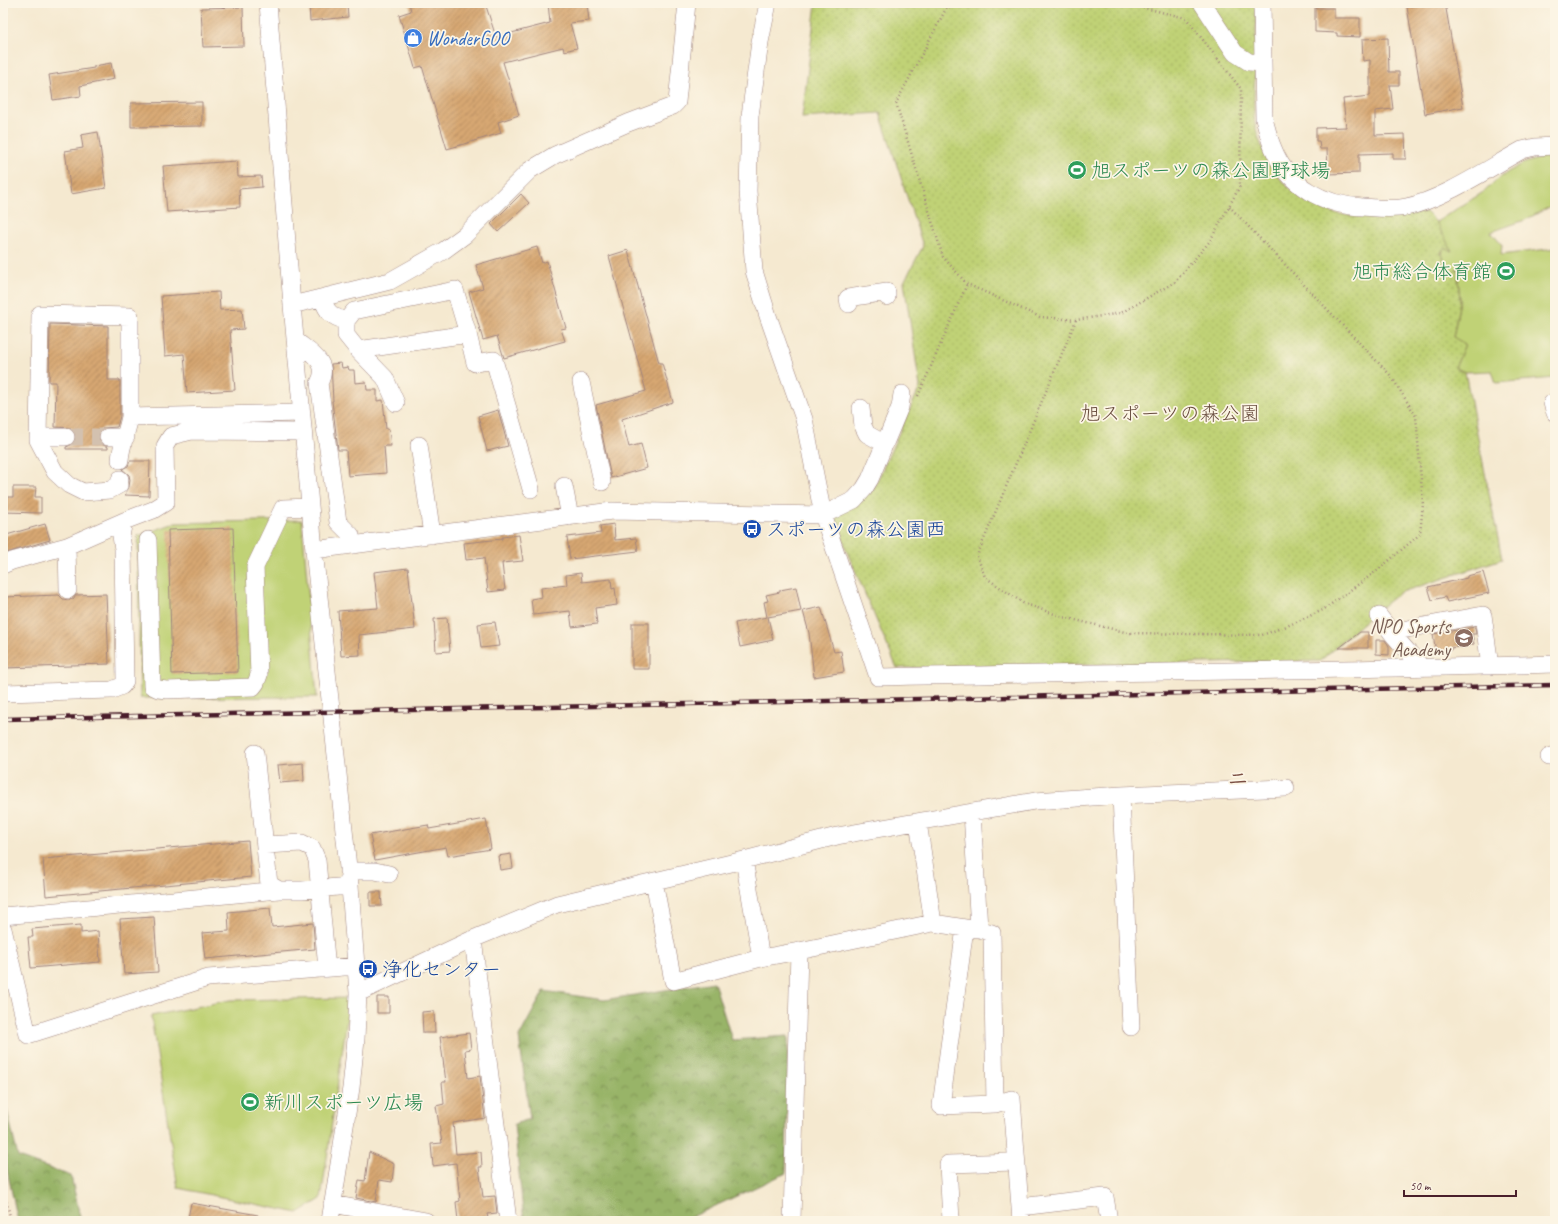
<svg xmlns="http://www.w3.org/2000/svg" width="1558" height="1224" font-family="Caveat,'Klee One',sans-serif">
<defs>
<pattern id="forest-crowns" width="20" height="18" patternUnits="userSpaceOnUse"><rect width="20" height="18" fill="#98b467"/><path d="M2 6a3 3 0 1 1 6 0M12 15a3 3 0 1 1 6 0" fill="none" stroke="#7e9255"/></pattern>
<pattern id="park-dots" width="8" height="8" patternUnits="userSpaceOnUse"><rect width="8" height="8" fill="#c0d276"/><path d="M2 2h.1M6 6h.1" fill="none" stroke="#a6b466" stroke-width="1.8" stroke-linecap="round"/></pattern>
<pattern id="building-hatch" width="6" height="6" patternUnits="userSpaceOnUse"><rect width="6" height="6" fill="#d7a772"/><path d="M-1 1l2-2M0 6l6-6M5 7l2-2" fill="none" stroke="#b0875e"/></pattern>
</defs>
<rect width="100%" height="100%" fill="#fcf5e5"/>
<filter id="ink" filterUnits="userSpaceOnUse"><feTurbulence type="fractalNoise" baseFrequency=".025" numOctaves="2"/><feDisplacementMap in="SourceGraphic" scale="8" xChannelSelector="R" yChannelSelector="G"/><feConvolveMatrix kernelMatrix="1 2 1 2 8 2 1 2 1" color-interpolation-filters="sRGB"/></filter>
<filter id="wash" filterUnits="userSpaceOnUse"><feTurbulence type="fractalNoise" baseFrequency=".012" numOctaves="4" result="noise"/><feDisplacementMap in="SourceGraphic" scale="16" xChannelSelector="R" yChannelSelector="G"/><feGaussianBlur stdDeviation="0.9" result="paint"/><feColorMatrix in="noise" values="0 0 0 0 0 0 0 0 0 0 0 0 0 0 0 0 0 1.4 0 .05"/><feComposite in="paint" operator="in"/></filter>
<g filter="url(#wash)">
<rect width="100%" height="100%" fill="#f5e9d0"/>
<path fill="#c0d276" stroke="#857850" d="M1546 156 1555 173V204L1525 220 1491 232 1502 245 1501 255 1555 248V378L1496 383 1492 371 1465 372 1455 368 1465 344 1453 338 1460 300 1457 268 1452 273C1444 267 1439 258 1444 248L1451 250 1436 222 1485 191 1494 182 1508 172 1522 164Z
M302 520 317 697 140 698 138 536 175 523Z
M350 998 321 1199 298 1213 178 1188 151 1016 230 1000Z"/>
<path fill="url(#forest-crowns)" stroke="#716a49" d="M714 982 732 1040 788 1036 786 1173 683 1221H524L514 1124 530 1119 519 1037 544 991 604 1000Z
M3 1093 18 1157 71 1176 81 1221H18L3 1151Z"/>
<path fill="url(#park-dots)" stroke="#857850" d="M816 3H1256C1256 25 1256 48 1255 70 1255 85 1253 100 1254 115 1255 131 1261 147 1269 161 1302 223 1365 222 1426 212L1436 222 1452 251 1444 248 1441 253 1446 269 1452 273 1457 268 1460 300 1453 337 1465 344 1455 368 1465 372 1502 559 1399 593 1369 617 1320 661 897 668 847 552 835 515 873 490 920 387 904 282 923 246 880 113 802 118Z"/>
<g id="blocks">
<path fill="url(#building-hatch)" d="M309 3H347L348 17 310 21Z
M409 3H485L496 37 550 23 548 3H587L589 21 570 23 577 48 564 51 563 47 503 62 519 115 498 122 501 133 447 149 422 66 415 68 399 15 411 11Z
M1428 3H1445L1463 107 1425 114 1407 7Z
M243 7 244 46 203 47 201 8Z
M1315 8H1334V18H1360V37L1337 36V33L1315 32Z
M1388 38 1389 72H1399V85H1390L1393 109 1375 111V135L1405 134 1406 159H1393V153L1359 154V173L1328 174 1327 149H1320L1319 141H1316V128L1346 127 1343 99 1370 96V60L1363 61 1362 39Z
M111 63 114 79 80 86 81 96 53 100 49 75 94 68V66Z
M202 102V126L131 127V103Z
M98 132 106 188 71 194 65 151 83 148 81 135Z
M237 161 238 177 261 176 262 187 239 189 240 207 167 212 163 166Z
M521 194 529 203 498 232 491 224Z
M537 247 542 263 547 261 566 328 561 329 565 341 504 358 497 336 483 340 469 292 483 288 476 265Z
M628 250 659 363H662L673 402 622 419 629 447 641 444 647 468 611 478 596 405 646 391 609 256Z
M219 292 220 310 242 309 244 329 230 330 235 390 187 393 184 354 165 356 161 296Z
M50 324 108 326V380H120V416L117 427 103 428 99 432 98 437 99 442 103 445 108 447V449H66V447L71 445 75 442 76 437 75 432 71 428 55 427 56 382H49Z
M341 363 342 368 348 367 349 370H354L355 383 366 382 367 390H377V401L383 400 386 429H389L391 446H384L386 473 348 476 346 450H338L332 401H333L331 364Z
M498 410 508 446 487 451 478 416Z
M130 461H150L149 496 125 495 129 487 130 480 129 475 122 469 128 466Z
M13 487H36L35 497H41V513L3 512V497H13Z
M45 524 50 540 3 554V536Z
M614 524 615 540 636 538 638 551 570 559 567 537 601 533 600 526Z
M233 528 238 672 172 674 168 530Z
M519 535 523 561 502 563 505 590 488 592 484 558 466 560 464 543 502 539V537Z
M408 568 415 629 359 635 360 655 341 656 338 611 378 608 374 572Z
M1483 572 1489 593 1447 602 1445 597 1432 600 1428 587 1467 578V576Z
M581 573 582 582 611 579 612 589 615 588 617 605 595 608 597 624 572 627 570 611 533 615 531 599 542 597 541 588 567 585 566 575Z
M796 587 801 611 768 617 773 640 740 647 735 623 767 617 764 602 768 601 766 595 780 592V590Z
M106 594 109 664 71 665V666L3 668V597L59 595 63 599 68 600 73 599 76 595Z
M821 607 834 652 841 651 844 672 814 677 809 633 803 611Z
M447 618 450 651 436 652 434 619Z
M495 622 499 646 481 648 478 624Z
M632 623H649V669H632Z
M1475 627 1476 634H1472L1474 644 1451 648V650L1436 653 1433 634Z
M1360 632H1368V648H1339Z
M1376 640H1385L1389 646V655L1376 654Z
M303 763 304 781 280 783 278 765Z
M486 819 491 849 448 856 446 847 375 860 370 835 428 825 429 829Z
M248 841 251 877 46 896 43 859Z
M511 854 513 868 500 870 498 856Z
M370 892H381L382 906H370Z
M270 908 272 927 313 923 315 949 205 959 202 933 229 931 228 912Z
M154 917 158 972 124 974 120 919Z
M81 925V933L98 931 100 962 31 968 28 937H33L32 929Z
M377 997H389V1013H377Z
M434 1011 435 1033H423L422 1012Z
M469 1033 471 1049 465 1050 468 1078 480 1076 485 1118 453 1123 456 1154 481 1152 482 1167H479L483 1197 495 1196 497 1213 487 1214 488 1218 458 1221 456 1202 460 1201 456 1163 433 1166 431 1144 442 1143 436 1106 444 1104 442 1082H446L440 1037Z
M369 1152 394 1164 392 1182 379 1180 376 1202 356 1198 359 1180 365 1181Z
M191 1203 258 1215V1221H207L188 1218Z"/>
</g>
</g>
<g filter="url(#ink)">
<use href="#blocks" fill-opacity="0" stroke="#a0847e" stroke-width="1"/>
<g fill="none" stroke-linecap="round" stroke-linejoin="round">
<path stroke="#d3c1af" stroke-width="17" stroke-dasharray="17 8" stroke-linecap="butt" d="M66 437H108"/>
<g stroke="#a0847e" stroke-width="18">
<path id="minor" d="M268 3 292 305 314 550 350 886 356 966 358 993 356 1039 351 1088 330 1221
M768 3 760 42 750 116 748 191 754 271 768 316 804 419 823 515 878 677C1103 672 1329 671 1555 664
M1202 3 1235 53 1249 62 1263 63
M1262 3 1264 119C1267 129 1269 139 1273 148 1288 187 1324 205 1363 207 1377 208 1392 210 1406 207 1442 200 1489 168 1522 150L1535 147 1555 146
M322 298C327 312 330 316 346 321
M849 304 848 298 887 292V297
M292 305 390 281 443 251 465 235 530 170 555 155 628 123 673 106 677 102 687 3
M468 334 358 350 346 335V321L354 311 455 290 468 334 475 363 494 360 531 489
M295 340C309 352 331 362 319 383L338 522 351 535
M358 350 385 378 396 403
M581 382 602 482
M1555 402 1552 403 1555 413
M861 408 863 426 867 434 885 444
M38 437H66
M108 437H126
M419 445 432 535
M120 460C121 446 127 432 130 417L302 413
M120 479 119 485 110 490 83 492 69 485 55 472 38 440 40 314 130 316V417
M564 486 570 517
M148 540 152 686 158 689 167 690 253 687 256 683 259 675 255 567 283 508 310 507
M67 546 68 590
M314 550 612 511 823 515 854 500 864 489 870 479 900 407 902 394
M3 565 12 561 67 546 124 521 153 510 166 502 165 446 171 436 192 431 303 432
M1379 616 1395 637 1422 668
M1391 632 1483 615 1490 666
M3 693 112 690 122 686 125 681 123 549 121 536 124 521
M255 753 269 884 279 890H302L350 886
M1549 757 1555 755
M1121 795 1131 1027
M972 812 979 929 965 928 941 1106 995 1104
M918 822 933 923 965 928
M265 845 302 843 312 848 317 860 327 969
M744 860 761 958
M348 871H375L389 874
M654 881 673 981 761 958 799 951 792 1221
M3 916 279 890
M3 929 28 1035 208 978 356 966
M979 929 992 933 995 1104 1012 1099 1021 1221
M473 939 508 1221
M799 951 933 923
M358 993 473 939 557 904 744 860 837 836 1035 801 1121 795 1286 788
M332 1204 426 1221
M1020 1207 1105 1197 1109 1221
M951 1221 948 1164 1016 1162"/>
</g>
<path stroke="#a0847e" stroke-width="2.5" stroke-dasharray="1 3" stroke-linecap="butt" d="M1070 3 947 7 896 103 943 257 967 284 1040 317 1076 320 1121 313 1175 282 1210 241 1240 186 1241 89 1186 18 1124 3
M1076 320 977 556 985 577 1023 603 1063 617 1129 633 1262 635 1287 626 1323 610 1378 570 1420 534 1423 504 1416 416 1391 376 1229 206
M918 396 967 284
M3 1186 11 1221"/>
<use href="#minor" stroke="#fff" stroke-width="17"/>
<g stroke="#4a1f2b" stroke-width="4.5">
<path id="rail" d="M3 719 1555 685"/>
</g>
<use href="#rail" stroke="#fcf5e5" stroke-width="3" stroke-dasharray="9" stroke-linecap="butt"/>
</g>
</g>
<defs>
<g id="shop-disc" transform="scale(1)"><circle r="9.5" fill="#3f7fe0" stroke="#fcf5e5"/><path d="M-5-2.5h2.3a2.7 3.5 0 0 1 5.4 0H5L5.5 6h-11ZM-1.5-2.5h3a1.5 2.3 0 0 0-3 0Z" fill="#fff"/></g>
<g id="stadium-disc" transform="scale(1)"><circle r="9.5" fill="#2e9e5b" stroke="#fcf5e5"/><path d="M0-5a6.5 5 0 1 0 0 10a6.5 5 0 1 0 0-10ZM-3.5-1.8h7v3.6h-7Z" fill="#fff"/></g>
<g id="bus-disc" transform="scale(1)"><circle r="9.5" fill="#1a4fb4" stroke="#fcf5e5"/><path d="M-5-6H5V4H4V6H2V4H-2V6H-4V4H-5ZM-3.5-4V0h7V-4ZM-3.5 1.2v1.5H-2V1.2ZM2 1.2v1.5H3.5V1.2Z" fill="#fff"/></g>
<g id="school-disc" transform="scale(1)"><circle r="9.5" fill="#8d6e63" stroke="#fcf5e5"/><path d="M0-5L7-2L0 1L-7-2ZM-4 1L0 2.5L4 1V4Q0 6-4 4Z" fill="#fff"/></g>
</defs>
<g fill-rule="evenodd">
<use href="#shop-disc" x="413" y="38"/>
<use href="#stadium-disc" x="1077" y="170"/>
<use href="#stadium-disc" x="1506" y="271"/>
<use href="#bus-disc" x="752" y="529"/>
<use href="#school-disc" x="1464" y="638"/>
<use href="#bus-disc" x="368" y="969"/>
<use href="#stadium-disc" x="250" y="1102"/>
</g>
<g text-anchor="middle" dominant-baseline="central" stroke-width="3.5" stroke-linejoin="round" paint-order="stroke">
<g font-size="20" fill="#366cbe" stroke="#fcf5e5" text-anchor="start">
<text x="427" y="38">WonderGOO</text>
</g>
<g font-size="20" fill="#27864d" stroke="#fcf5e5" text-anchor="start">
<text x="1091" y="170">旭スポーツの森公園野球場</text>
<text x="1492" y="271" text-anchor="end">旭市総合体育館</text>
<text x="264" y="1102">新川スポーツ広場</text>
</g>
<g font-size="20" fill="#684c3e" stroke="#fcf5e5">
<text x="1170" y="413">旭スポーツの森公園</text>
</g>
<g font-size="20" fill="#164399" stroke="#fcf5e5" text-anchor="start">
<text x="766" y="529">スポーツの森公園西</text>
<text x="382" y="969">浄化センター</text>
</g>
<g font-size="20" fill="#785e54" stroke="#fcf5e5" text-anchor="end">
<text x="1450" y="626">NPO Sports<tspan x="1450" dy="23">Academy</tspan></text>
</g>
<g font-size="22" font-weight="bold" fill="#7b4f44" stroke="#fcf5e5">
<text x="1238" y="779">ニ</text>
</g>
</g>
<rect width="1558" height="1224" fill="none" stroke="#fcf5e5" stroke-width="16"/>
<path d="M1404 1190v6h112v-6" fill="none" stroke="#4a1f2b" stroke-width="2"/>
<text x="1410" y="1190" font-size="12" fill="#4a1f2b" stroke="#fcf5e5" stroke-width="3" paint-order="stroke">50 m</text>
</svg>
